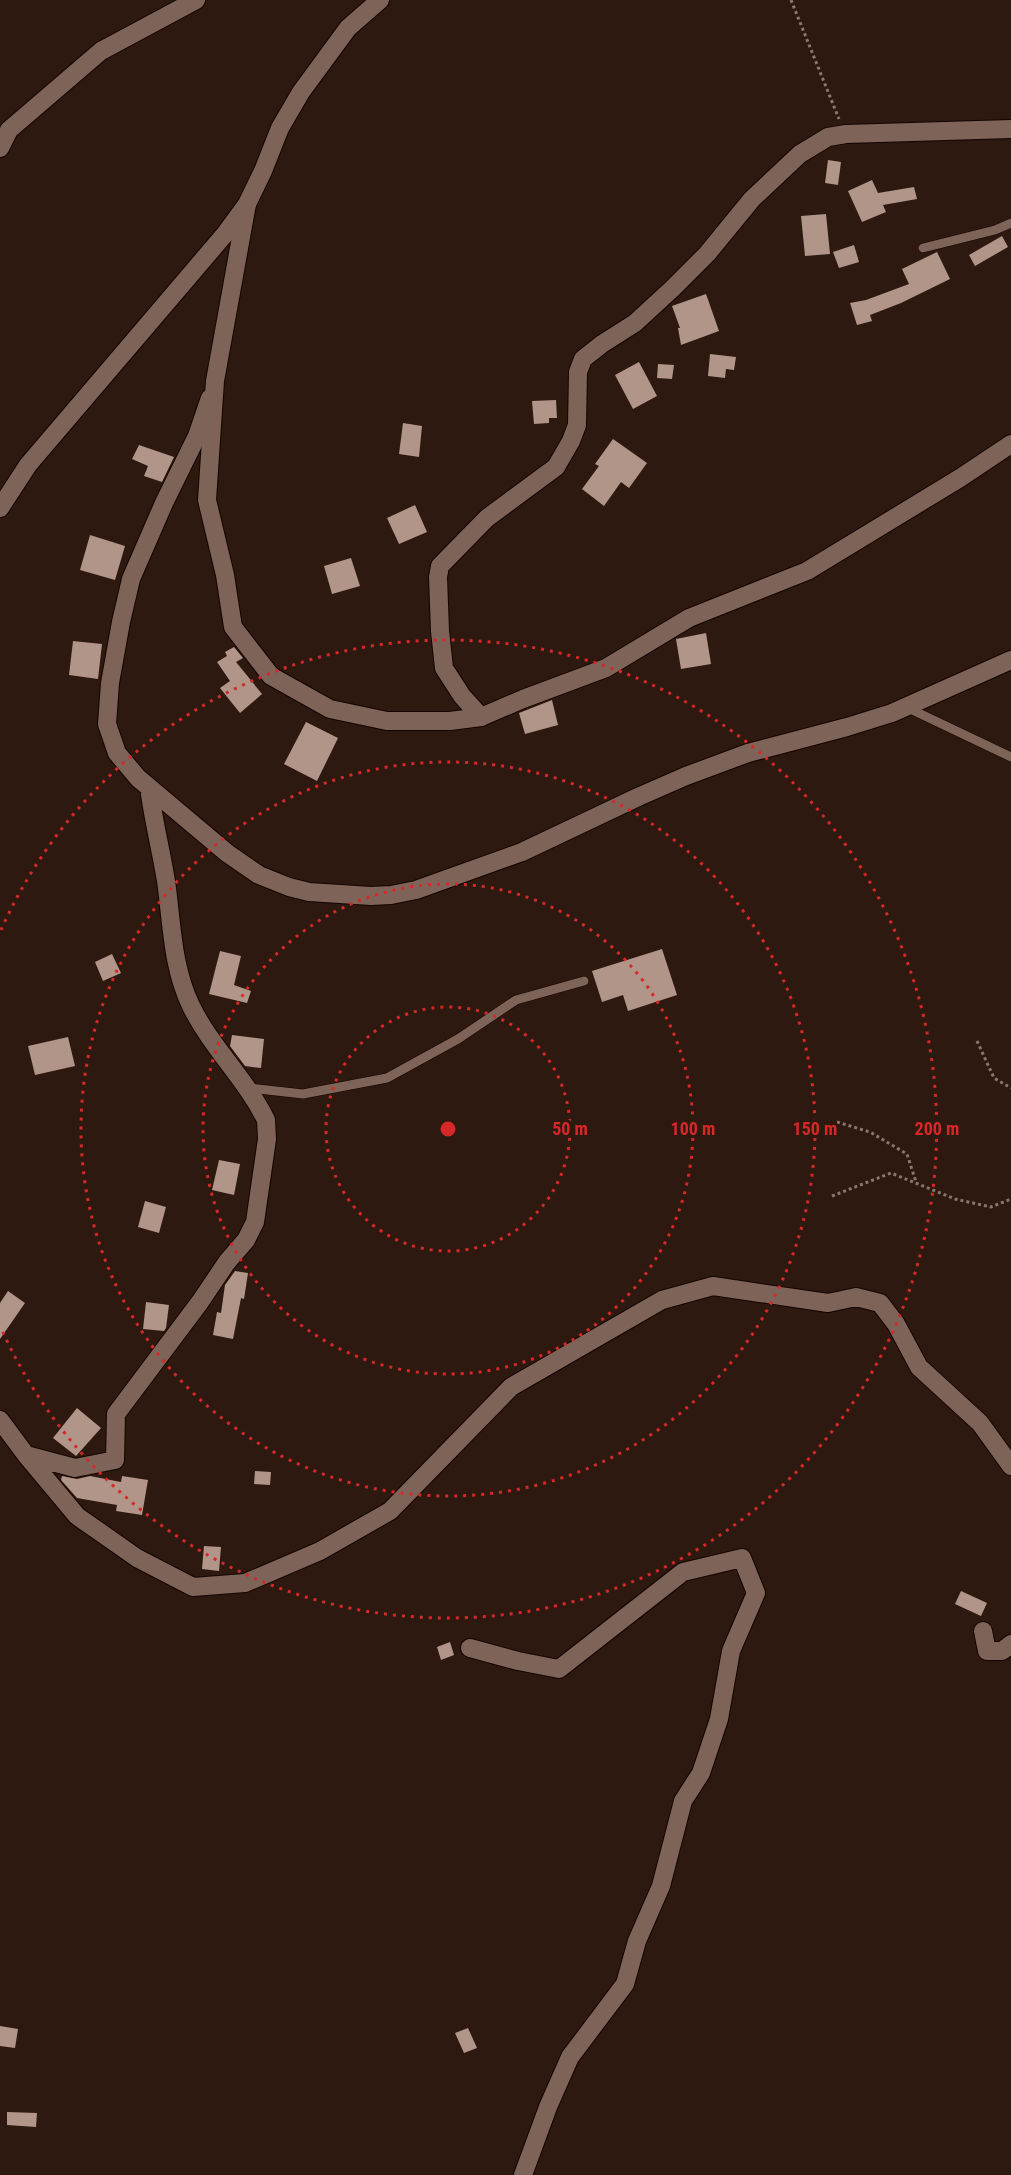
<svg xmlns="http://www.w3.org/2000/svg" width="1011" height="2175" font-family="'Roboto Condensed',sans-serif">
<rect width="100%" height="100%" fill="#2e1910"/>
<path fill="#b19589" d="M828 160 841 162 838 185 825 183Z
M872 180 878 193 914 187 917 199 883 205 886 212 862 222 848 191Z
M826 214 830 254 805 256 801 216Z
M1002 236 1008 247 975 266 969 255Z
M854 245 859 262 839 268 833 252Z
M937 252 950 279 901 303 870 315 872 321 857 325 850 303 866 300 909 284 902 269Z
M706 294 719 331 681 345 678 328H680L672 306Z
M710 354 736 357 734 370 726 369 725 378 708 376Z
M639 362 657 396 633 409 615 375Z
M658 364 674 365 672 379 657 378Z
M556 400 557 418H549V423L534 424 532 401Z
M403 423 422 426 419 457 399 454Z
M613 439 647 463 629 488 621 482 604 506 582 489 599 466 595 464Z
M139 445 174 457 162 482 144 476 148 466 132 459Z
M415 505 427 532 399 544 387 518Z
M90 535 125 546 115 580 80 570Z
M351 558 360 586 332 594 324 566Z
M706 633 711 664 681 669 676 639Z
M73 641 102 644 98 679 69 675Z
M234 647 243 658 236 662 262 694 240 713 220 688 230 681 217 662 227 656 225 652Z
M552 700 558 725 525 734 519 713Z
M306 722 338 738 317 781 284 764Z
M662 949 677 995 628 1011 623 995 602 1002 592 971Z
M220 951 241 956 234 985 251 991 247 1003 209 994Z
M112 954 121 973 103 981 95 962Z
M232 1035 264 1039 261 1068 245 1066 230 1046Z
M68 1037 75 1066 35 1075 28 1046Z
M219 1160 240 1164 234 1195 212 1190Z
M145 1201 166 1207 159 1233 138 1227Z
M235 1271 248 1273 244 1299 241 1298 233 1339 213 1335 217 1312 221 1313 225 1285Z
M8 1291 25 1303 0 1339V1303Z
M146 1302 169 1305 166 1328 164 1331 143 1329Z
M77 1408 101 1428 76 1456 53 1438Z
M255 1471 271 1472 270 1485 254 1484Z
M62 1476 77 1479 90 1476 121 1482 122 1476 148 1480 142 1515 116 1511 117 1505 77 1498 61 1480Z
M204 1546 221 1547 219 1571 202 1569Z
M961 1591 987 1603 981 1616 955 1604Z
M450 1642 454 1655 441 1660 437 1647Z
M0 2026 18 2029 15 2048 0 2046Z
M468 2028 477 2048 464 2053 455 2033Z
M7 2112 37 2113 36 2127 7 2125Z"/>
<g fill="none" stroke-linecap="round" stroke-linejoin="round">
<g stroke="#150400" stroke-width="10">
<path id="lane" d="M923 248 995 230 1011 223
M906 707 1011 757
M249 1088 303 1094 387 1078 458 1039 516 1000 584 981"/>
</g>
<g stroke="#150400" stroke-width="20">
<path id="street" d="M210 398 197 436 164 503 131 579 121 622 110 683 107 724 117 753 138 778 227 853 259 875 289 887 309 892 371 896 391 895 416 890 522 852 638 797 686 776 748 753 847 727 892 713 1011 660
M0 508 28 465 225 234 247 204
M481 717 462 696 444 668 440 631 438 577 440 566 487 518 556 467 571 441 577 425 578 372 583 359 602 344 635 323 673 288 707 254 752 199 800 154 828 137 846 134 1011 129
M0 1420 26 1455 77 1516 137 1558 193 1587 245 1583 320 1551 390 1511 511 1387 662 1300 713 1286 828 1303 856 1297 880 1303 896 1324 919 1367 980 1423 1011 1466
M26 1455 75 1468 115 1460 116 1414 200 1302 227 1262 246 1240 255 1222 267 1139 266 1120C246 1079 211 1047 191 1006 172 967 172 923 166 881 161 850 153 819 149 787
M983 1631 987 1651H1002L1011 1644
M470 1648 518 1661 559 1669 683 1572 742 1558 756 1593 731 1651 719 1719 701 1773 683 1801 661 1886 637 1941 625 1984 570 2057 548 2107 523 2175"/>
</g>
<g stroke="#150400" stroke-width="20">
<path id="secondary" d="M380 0 348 28 301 92 280 128 263 171 247 204 215 381 207 500 225 575 233 627 271 676 330 709 387 721H450L481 717 523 699 606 668 689 618 807 571 960 478 1011 444
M0 148 9 130 101 51 196 0"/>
</g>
<path stroke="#89766e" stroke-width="3" stroke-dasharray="3 3" stroke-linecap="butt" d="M791 0 839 119
M977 1041 994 1078 1011 1088
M837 1122 870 1132 907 1154 916 1182
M832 1196 891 1173 955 1199 991 1207 1011 1199"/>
<use href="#lane" stroke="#7d6358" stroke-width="9"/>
<use href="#street" stroke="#7d6358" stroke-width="18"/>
<use href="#secondary" stroke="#7d6358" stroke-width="18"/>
</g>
<g fill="none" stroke="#d62828" stroke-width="3" stroke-dasharray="3 6">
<circle cx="448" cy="1129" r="122"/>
<circle cx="448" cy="1129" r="245"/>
<circle cx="448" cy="1129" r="367"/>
<path d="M1 930A489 489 0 1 1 1 1328"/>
</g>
<circle cx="448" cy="1129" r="9" fill="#d62828" stroke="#2e1910" stroke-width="3"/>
<g font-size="18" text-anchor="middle" font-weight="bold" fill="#d62828" stroke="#2e1910" stroke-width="6" stroke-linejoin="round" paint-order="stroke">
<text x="570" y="1135">50 m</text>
<text x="693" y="1135">100 m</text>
<text x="815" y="1135">150 m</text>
<text x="937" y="1135">200 m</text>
</g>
</svg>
